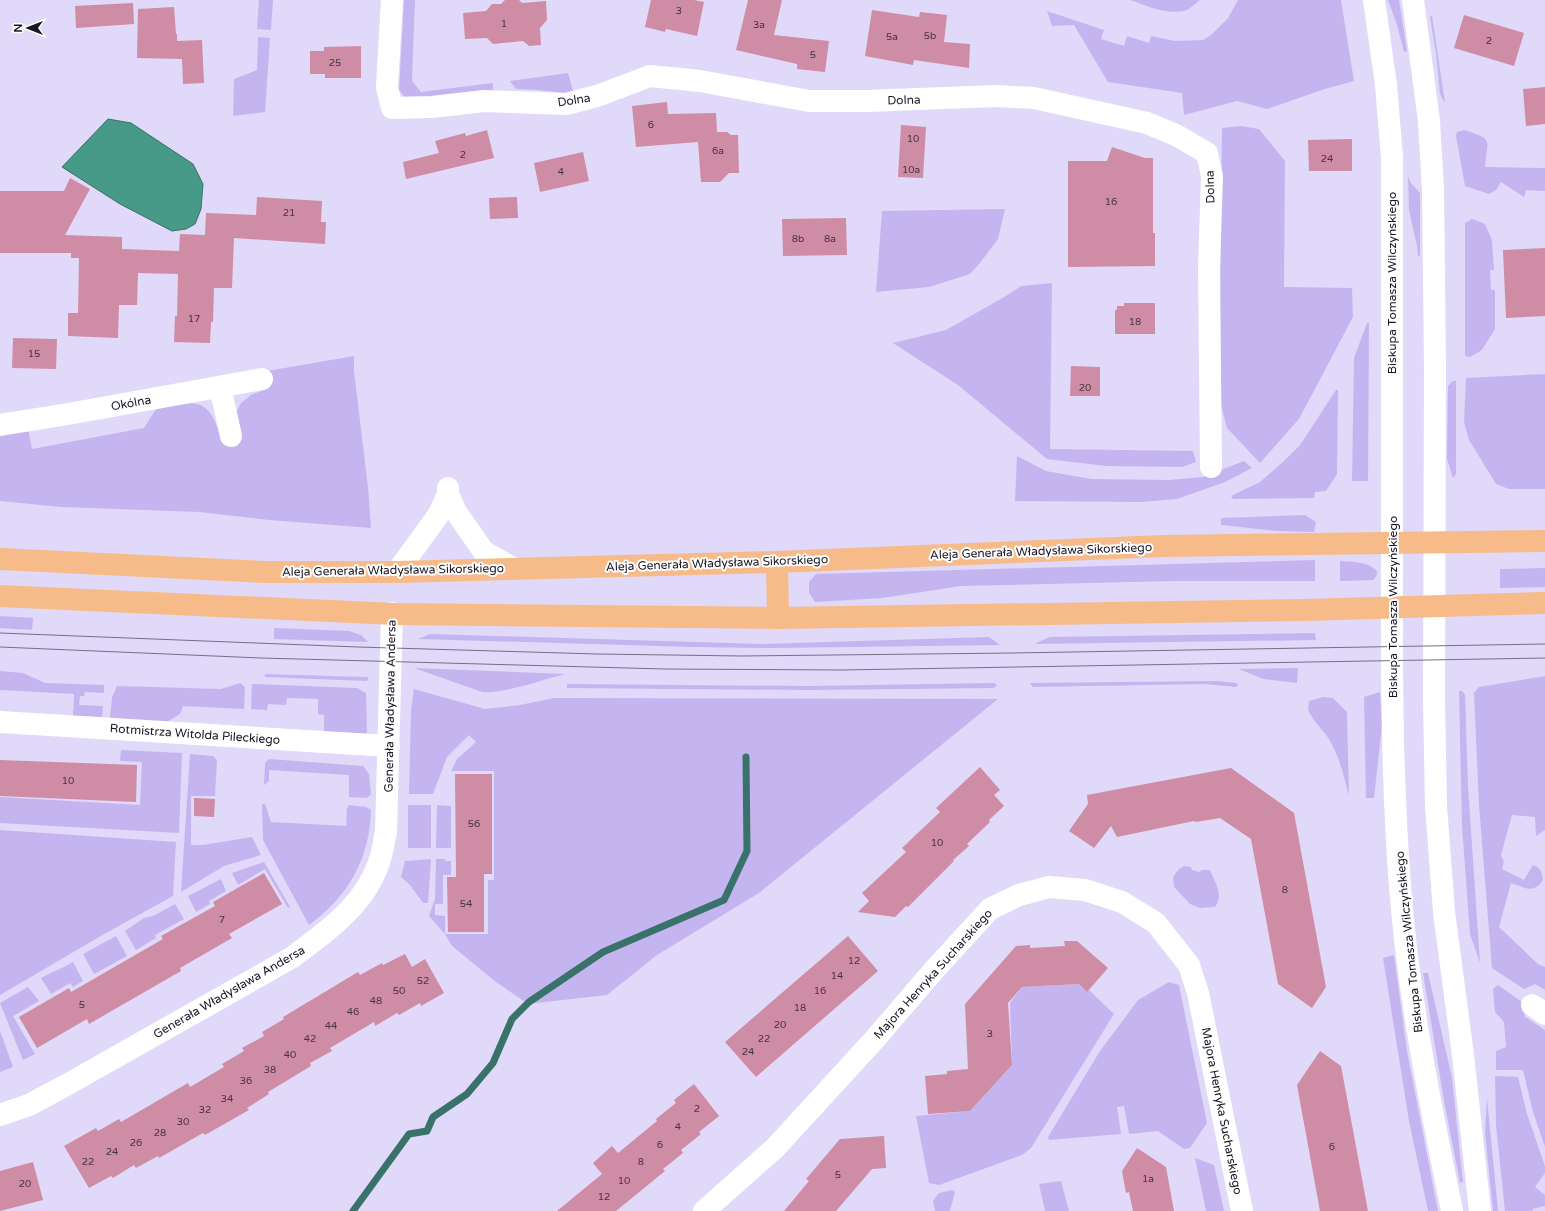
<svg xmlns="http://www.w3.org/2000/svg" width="1545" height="1211" font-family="'Varela Round',sans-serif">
<rect width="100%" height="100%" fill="#e0d9f9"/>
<path fill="#c4b5f1" d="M259 0H273L271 30 257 29Z
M404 0H415L412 81 421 92 493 83V90L489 92 407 100 399 90Z
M1130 0H1200C1196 3 1191 8 1187 10 1169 16 1147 6 1130 0Z
M1238 0H1341L1354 81 1325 89 1267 109 1237 101 1184 115 1182 93 1108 82 1074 25 1052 26 1047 11 1104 30 1101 39 1124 46 1127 36 1149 43 1151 36 1175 41 1203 40 1211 35 1228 18Z
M1388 0H1399L1407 51 1404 52 1397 25Z
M1432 16 1445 103 1440 94 1436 53 1430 17Z
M258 37 270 38 265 112 233 116 234 79 257 70Z
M568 73 574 94 539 90 516 89 510 81Z
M1241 126 1259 129 1285 161 1284 287 1352 288 1353 317 1299 419 1260 463 1227 428 1219 397 1222 128Z
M1464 130C1495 140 1487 138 1485 167L1545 168V191L1526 190 1524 197 1501 182 1496 190 1489 194 1465 186 1456 136 1457 132Z
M1408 177 1411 183 1420 193V256H1418L1417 246 1409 210Z
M1005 209 998 239 980 263 970 274 929 287 876 292 882 211Z
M1472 219 1485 224 1492 240 1494 270H1490L1491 290H1495V329L1482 350 1470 357 1465 356V223Z
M1052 283 1050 449 1193 451 1196 462 1182 467 1106 466 1047 459 958 385 893 343 946 330 1006 296 1021 286Z
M1367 323H1369L1368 481H1352L1354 358Z
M354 356V371L368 487 371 528 269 520 200 512 61 507 0 501V433L28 428 32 449 144 428 156 409C197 400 208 396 222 440L241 403 251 395 269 388 267 371Z
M1545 374V489H1509L1496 484 1469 440 1464 422 1466 378Z
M1453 381H1456V474L1453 478 1447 459 1448 386Z
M1336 390H1338L1337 474 1326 491 1315 492 1314 498 1233 499 1231 496 1260 482 1283 462 1300 445Z
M1017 456 1046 471 1091 479 1169 480 1203 477 1244 461 1252 468 1225 482 1177 499 1141 502 1015 501Z
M1305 515 1316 522 1314 532 1276 531 1221 525V518Z
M1315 560V581H1174L961 586 882 598 815 602 809 593V582L816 574Z
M1340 561C1353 562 1367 561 1377 571V575L1373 580 1340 581Z
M1545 568V587L1500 588V569Z
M0 616 33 618 32 630 0 628Z
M274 628 349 631 361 635 368 642 274 639Z
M1315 633 1316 640 1034 644 1050 637Z
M430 634 762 644 989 637 1000 645 771 648 693 647 418 639Z
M414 668 565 674C542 680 503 694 482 692Z
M1298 668 1297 683 1263 679 1239 669Z
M0 671 23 673 45 683 104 685V693L85 692 84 696H80L79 705 103 706 102 717 73 716 74 694 0 690Z
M266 674 366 677H368V680L366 681 266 677 264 676Z
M1545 676V830L1536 836 1535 817 1512 815 1501 855 1504 862 1502 869 1524 880 1533 865C1541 868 1542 872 1543 880 1533 895 1524 887 1511 883L1499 927 1538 964 1545 967V990L1535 984 1524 989 1492 968 1479 805 1474 693 1479 687Z
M1217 681 1236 683 1238 685 1236 687 1204 684 1033 687 1030 683Z
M240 683 245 687 244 709 183 706 182 710 180 714 167 722 110 719 112 697 117 686 221 689Z
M994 683 997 685 994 688 808 690 567 688V684L808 686Z
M252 684 357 688 366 693 367 733 366 735 324 732V715L318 714V699L287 698 286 705 268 704 267 710 251 709Z
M414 689 485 709 520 705 554 698 998 699 759 893 657 955 607 995 528 1004 496 982 452 946 445 934 429 916 435 899 436 859H445V861H451V875H443V904H435V915L445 916V934H488V880H494V771H451L457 759 476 742 469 735 447 757 433 794H409L411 710Z
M1459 691H1462L1465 695 1468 786 1480 963 1470 934 1462 826Z
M1380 692 1382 725 1374 798H1366L1364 697Z
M1323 697 1333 698 1347 712 1349 796C1344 777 1340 758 1330 741 1324 730 1313 722 1308 710L1309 701Z
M121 750 182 753 179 833 0 823V797L140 805 142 762 120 761Z
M190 754 213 756 217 760 215 796H191V845H203L252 837 261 855 224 866 181 892Z
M269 759 363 766 369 774 371 794 367 798 349 797V775L269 770V781L264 785 265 763Z
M262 804H265L271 822 346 826 347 808 349 805 366 807 371 810C370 858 348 897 309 925L263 840Z
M408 805H431V848H408Z
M437 805 451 806V848H436Z
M0 830 176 842 173 896 106 933 0 995Z
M431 859 428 903H423L410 885 401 877 405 861Z
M264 862 290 907 288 908 265 869 238 885 232 873Z
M1184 866 1191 867 1192 870 1199 872 1202 870H1210C1215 882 1224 895 1215 907L1200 908 1190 904 1174 887 1173 877 1179 869Z
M221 879 226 891 209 901 210 904 196 912 188 896Z
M175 904 184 919 155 935 156 938 136 950 125 931 144 918 153 916Z
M116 936 127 956 94 974 83 954Z
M1394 955 1407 1051 1438 1211H1428L1409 1121 1383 958Z
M73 962 83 981 73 987 70 983 51 994 41 978C52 972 63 968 73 962Z
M1423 973H1428L1452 1078 1463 1182 1460 1183 1444 1101Z
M1169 982 1179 985 1207 1123 1190 1148 1184 1149 1158 1131 1129 1134 1124 1106 1117 1107 1121 1134 1049 1140 1048 1137 1100 1051 1138 1000Z
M1079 984 1087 991 1089 990 1114 1014 1031 1148 1022 1155 939 1185 929 1183 916 1116 970 1111 1012 1065 1010 1003 1022 987Z
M1498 985 1529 1007 1524 1016 1545 1030V1147L1533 1112 1523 1070H1496V1051L1506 1047 1504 1022 1495 1012 1493 989Z
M28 987 39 1001 13 1016 35 1054 23 1060 0 1003Z
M0 1031 13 1067 0 1072Z
M1495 1076 1518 1077 1527 1114 1545 1166V1173L1535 1187 1545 1195V1206L1532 1209 1533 1211H1505L1496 1125Z
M1487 1098 1498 1211H1493L1485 1133Z
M1195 1158 1214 1165 1224 1211H1206Z
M1061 1181 1069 1211H1045L1039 1184Z
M952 1190 955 1192 950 1211H935L933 1201 939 1193Z"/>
<path fill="#479a87" stroke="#397269" d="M108 119 131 123 193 164 203 184 201 209 195 224 186 229 172 231 120 204 62 167Z"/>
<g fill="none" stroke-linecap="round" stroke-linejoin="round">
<path stroke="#397269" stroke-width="7" d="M353 1211 409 1134 427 1131 433 1117 467 1094 493 1063 512 1019 529 1002 603 952 724 900 747 851 746 757"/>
</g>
<path fill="#cf8ca5" d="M505 0H519L522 3 546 1 547 20 540 28 541 45 529 46 523 41 493 44 487 38 465 39 463 13 486 11 492 4H501Z
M651 0H694L704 2 697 36 666 29 665 32 645 27Z
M748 0H782L774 35 829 41 825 72 797 69V64L736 50Z
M133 3 134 24 76 28 75 6Z
M174 7 176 34H177V41L202 40 204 83 183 84 182 59 137 58 138 9Z
M872 10 919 17 920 12 947 15 944 42 970 44 969 68 914 60 913 65 865 56Z
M1464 15 1524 33 1514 66 1454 48Z
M361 46V78H325V74H310V51H324V47Z
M1545 87V124L1526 126 1523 89Z
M667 102 668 114 716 113 717 132H727L731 135H738L739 173H729L720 182H701L698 142 636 147 632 106Z
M901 125 926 127 923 178 898 177Z
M487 130 494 158 406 179 403 162 439 153 435 141 465 133 466 136Z
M1352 139V171H1309L1308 140Z
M1112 147 1145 158H1153V233H1155V266L1068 267V161H1107Z
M583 152 589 181 540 192 534 163Z
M70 178 90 189 65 235 122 237V249L179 251 180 234 205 235 206 213 256 215 257 197 322 201 321 222H326L325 244 234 238 232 288H214L213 322H211L210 343 174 342 175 316H177L178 274 138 273 137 305H119L118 338 68 336V313H78L79 258H71V253H0V191H64Z
M517 197 518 218 490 219 489 198Z
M846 218 847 255 783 256 782 219Z
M1545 248V316L1506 318 1503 250Z
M1124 303H1155V334H1115V310H1117V306H1124Z
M13 338 57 339 56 369 12 368Z
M1071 366 1100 367V396H1070Z
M0 760 137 765 136 802 0 796Z
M980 767 1000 790 994 795 1004 806 989 820 990 822 967 844 969 846 953 860 954 861 908 907 906 906 895 917 858 912 869 901 862 893 906 852 902 848 940 812 936 808Z
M1231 768 1294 813 1326 987 1312 1008 1278 984 1251 839 1220 818 1196 822 1194 821 1117 837 1111 826 1094 848 1069 831 1088 804 1087 795Z
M455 774H492V874H484V932H448L447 877H456Z
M194 798 215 799 214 817 194 816Z
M264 873 282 904 229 934 232 938 180 968 181 971 89 1024 87 1019 37 1048 19 1017 69 988 71 992 163 939 161 936 215 906 213 902Z
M848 936 878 971 756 1077 725 1042Z
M1064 941H1077L1108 968 1087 992 1079 984 1022 987 1008 1003 1012 1065 970 1111 928 1114 925 1076 947 1074V1071L968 1069 965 1004 1016 946 1030 945V948L1065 946Z
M405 954 412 967 425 959 444 993 421 1006 420 1003 399 1015 397 1013 375 1026 374 1022 330 1048 332 1051 310 1063 311 1066 268 1092 269 1094 247 1108 249 1110 205 1135 203 1133 159 1158 158 1156 136 1168 134 1165 113 1178 111 1176 89 1188 64 1146 96 1128 98 1131 119 1119 121 1122 188 1083 190 1087 224 1067 222 1064 244 1051 242 1048 264 1036 262 1032 284 1019 283 1017 358 972 360 975 382 963 383 965Z
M1320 1051 1341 1066 1368 1211H1320L1297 1085Z
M694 1084 719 1116 699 1132 701 1134 681 1150 683 1153 663 1169 665 1171 616 1211H557L602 1174 593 1163 612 1146 618 1153 657 1121 656 1119 676 1103 674 1100Z
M884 1136 886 1168 872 1169 836 1211H784L809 1181 806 1179 840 1139Z
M1137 1148 1166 1167 1174 1211H1133L1129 1192 1126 1193 1122 1171Z
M33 1162 43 1200 0 1211V1171Z"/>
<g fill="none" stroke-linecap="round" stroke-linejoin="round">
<path stroke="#fff" stroke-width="22" d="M392 0 387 87 392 108 432 107 484 101 566 104 597 96 650 76 700 81 809 101H867L995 96 1034 98 1147 123 1176 135 1207 153 1212 176 1209 268 1211 467
M1374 0 1386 85 1392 157C1392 271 1393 384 1392 497 1392 627 1390 757 1400 886 1408 995 1430 1103 1452 1211
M1413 0 1429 121 1433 189 1435 368 1434 700 1436 806 1444 912 1463 1055 1480 1211
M220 387 231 436
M0 425 68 414 262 379
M448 488V494L456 512 484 552 513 568
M397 572 439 514 448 494
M0 722 389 746
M1532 1005 1545 1014
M0 1115 29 1105 70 1083 291 958C328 931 368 903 381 856 383 849 384 840 386 832L392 613
M704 1211 775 1148 874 1040 935 969 990 909 1019 895 1049 887 1085 890 1122 902 1156 923 1189 965 1198 993 1242 1211"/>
<path stroke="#f7bb89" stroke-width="22" d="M0 559 265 572H397L777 562 1163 546 1545 541
M777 562 778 618
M0 596 395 614 778 618 1305 610 1545 603"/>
<path stroke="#746f85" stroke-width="1" d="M0 633 358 647 597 654 742 656 1013 653 1545 644
M0 647 261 658 664 669 842 670 1545 658"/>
</g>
<g text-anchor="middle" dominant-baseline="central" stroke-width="4" stroke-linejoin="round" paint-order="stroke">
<g font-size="10" fill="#463344">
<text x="679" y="11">3</text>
<text x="504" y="24">1</text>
<text x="759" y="25">3a</text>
<text x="930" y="36">5b</text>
<text x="892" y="37">5a</text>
<text x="1489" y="41">2</text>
<text x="813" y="55">5</text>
<text x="335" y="63">25</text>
<text x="651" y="125">6</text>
<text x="913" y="139">10</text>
<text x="718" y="151">6a</text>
<text x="463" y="155">2</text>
<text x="1327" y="159">24</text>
<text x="911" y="170">10a</text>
<text x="561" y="172">4</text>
<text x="1111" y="202">16</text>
<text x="289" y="213">21</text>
<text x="798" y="239">8b</text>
<text x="830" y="239">8a</text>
<text x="194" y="319">17</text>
<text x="1135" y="322">18</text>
<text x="34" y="354">15</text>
<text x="1085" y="388">20</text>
<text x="68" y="781">10</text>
<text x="474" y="824">56</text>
<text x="937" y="843">10</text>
<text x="1285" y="890">8</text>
<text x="466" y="904">54</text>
<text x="222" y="920">7</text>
<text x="854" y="961">12</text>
<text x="837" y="976">14</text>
<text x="423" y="981">52</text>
<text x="399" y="991">50</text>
<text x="820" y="991">16</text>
<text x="376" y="1001">48</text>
<text x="82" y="1005">5</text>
<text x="800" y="1008">18</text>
<text x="353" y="1012">46</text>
<text x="780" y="1025">20</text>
<text x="331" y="1026">44</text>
<text x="990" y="1034">3</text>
<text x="310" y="1039">42</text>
<text x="764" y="1039">22</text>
<text x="748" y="1052">24</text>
<text x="290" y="1055">40</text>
<text x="270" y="1070">38</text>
<text x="246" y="1081">36</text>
<text x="227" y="1099">34</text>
<text x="697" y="1109">2</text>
<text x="205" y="1110">32</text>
<text x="183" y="1122">30</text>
<text x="678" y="1127">4</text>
<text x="160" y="1133">28</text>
<text x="136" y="1143">26</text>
<text x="660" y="1145">6</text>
<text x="1332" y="1147">6</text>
<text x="112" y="1152">24</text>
<text x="88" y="1162">22</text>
<text x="641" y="1162">8</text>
<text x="838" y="1175">5</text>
<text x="1148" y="1179">1a</text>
<text x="624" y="1181">10</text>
<text x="25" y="1184">20</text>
<text x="604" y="1197">12</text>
</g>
<g font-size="12" fill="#191523" stroke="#fff">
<text transform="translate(574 100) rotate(-9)">Dolna</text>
<text transform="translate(904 100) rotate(-2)">Dolna</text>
<text transform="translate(1210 187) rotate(-92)">Dolna</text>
<text transform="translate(1392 283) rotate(-90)">Biskupa Tomasza Wilczyńskiego</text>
<text transform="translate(131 403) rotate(-10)">Okólna</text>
<text transform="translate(1041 551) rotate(-2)">Aleja Generała Władysława Sikorskiego</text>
<text transform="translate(717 563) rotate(-2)">Aleja Generała Władysława Sikorskiego</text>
<text transform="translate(393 570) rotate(-1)">Aleja Generała Władysława Sikorskiego</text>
<text transform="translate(1393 607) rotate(-90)">Biskupa Tomasza Wilczyńskiego</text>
<text transform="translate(390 706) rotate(-89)">Generała Władysława Andersa</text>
<text transform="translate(195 734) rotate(4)">Rotmistrza Witolda Pileckiego</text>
<text transform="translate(1409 942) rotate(-96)">Biskupa Tomasza Wilczyńskiego</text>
<text transform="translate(933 974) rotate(-48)">Majora Henryka Sucharskiego</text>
<text transform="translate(229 992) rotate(-30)">Generała Władysława Andersa</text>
<text transform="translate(1222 1111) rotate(79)">Majora Henryka Sucharskiego</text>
</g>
</g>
<g transform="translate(28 28) rotate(270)" stroke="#ffffff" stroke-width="3" paint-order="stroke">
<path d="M0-3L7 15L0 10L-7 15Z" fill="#191523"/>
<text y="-6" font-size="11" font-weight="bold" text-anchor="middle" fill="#191523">N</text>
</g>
</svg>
